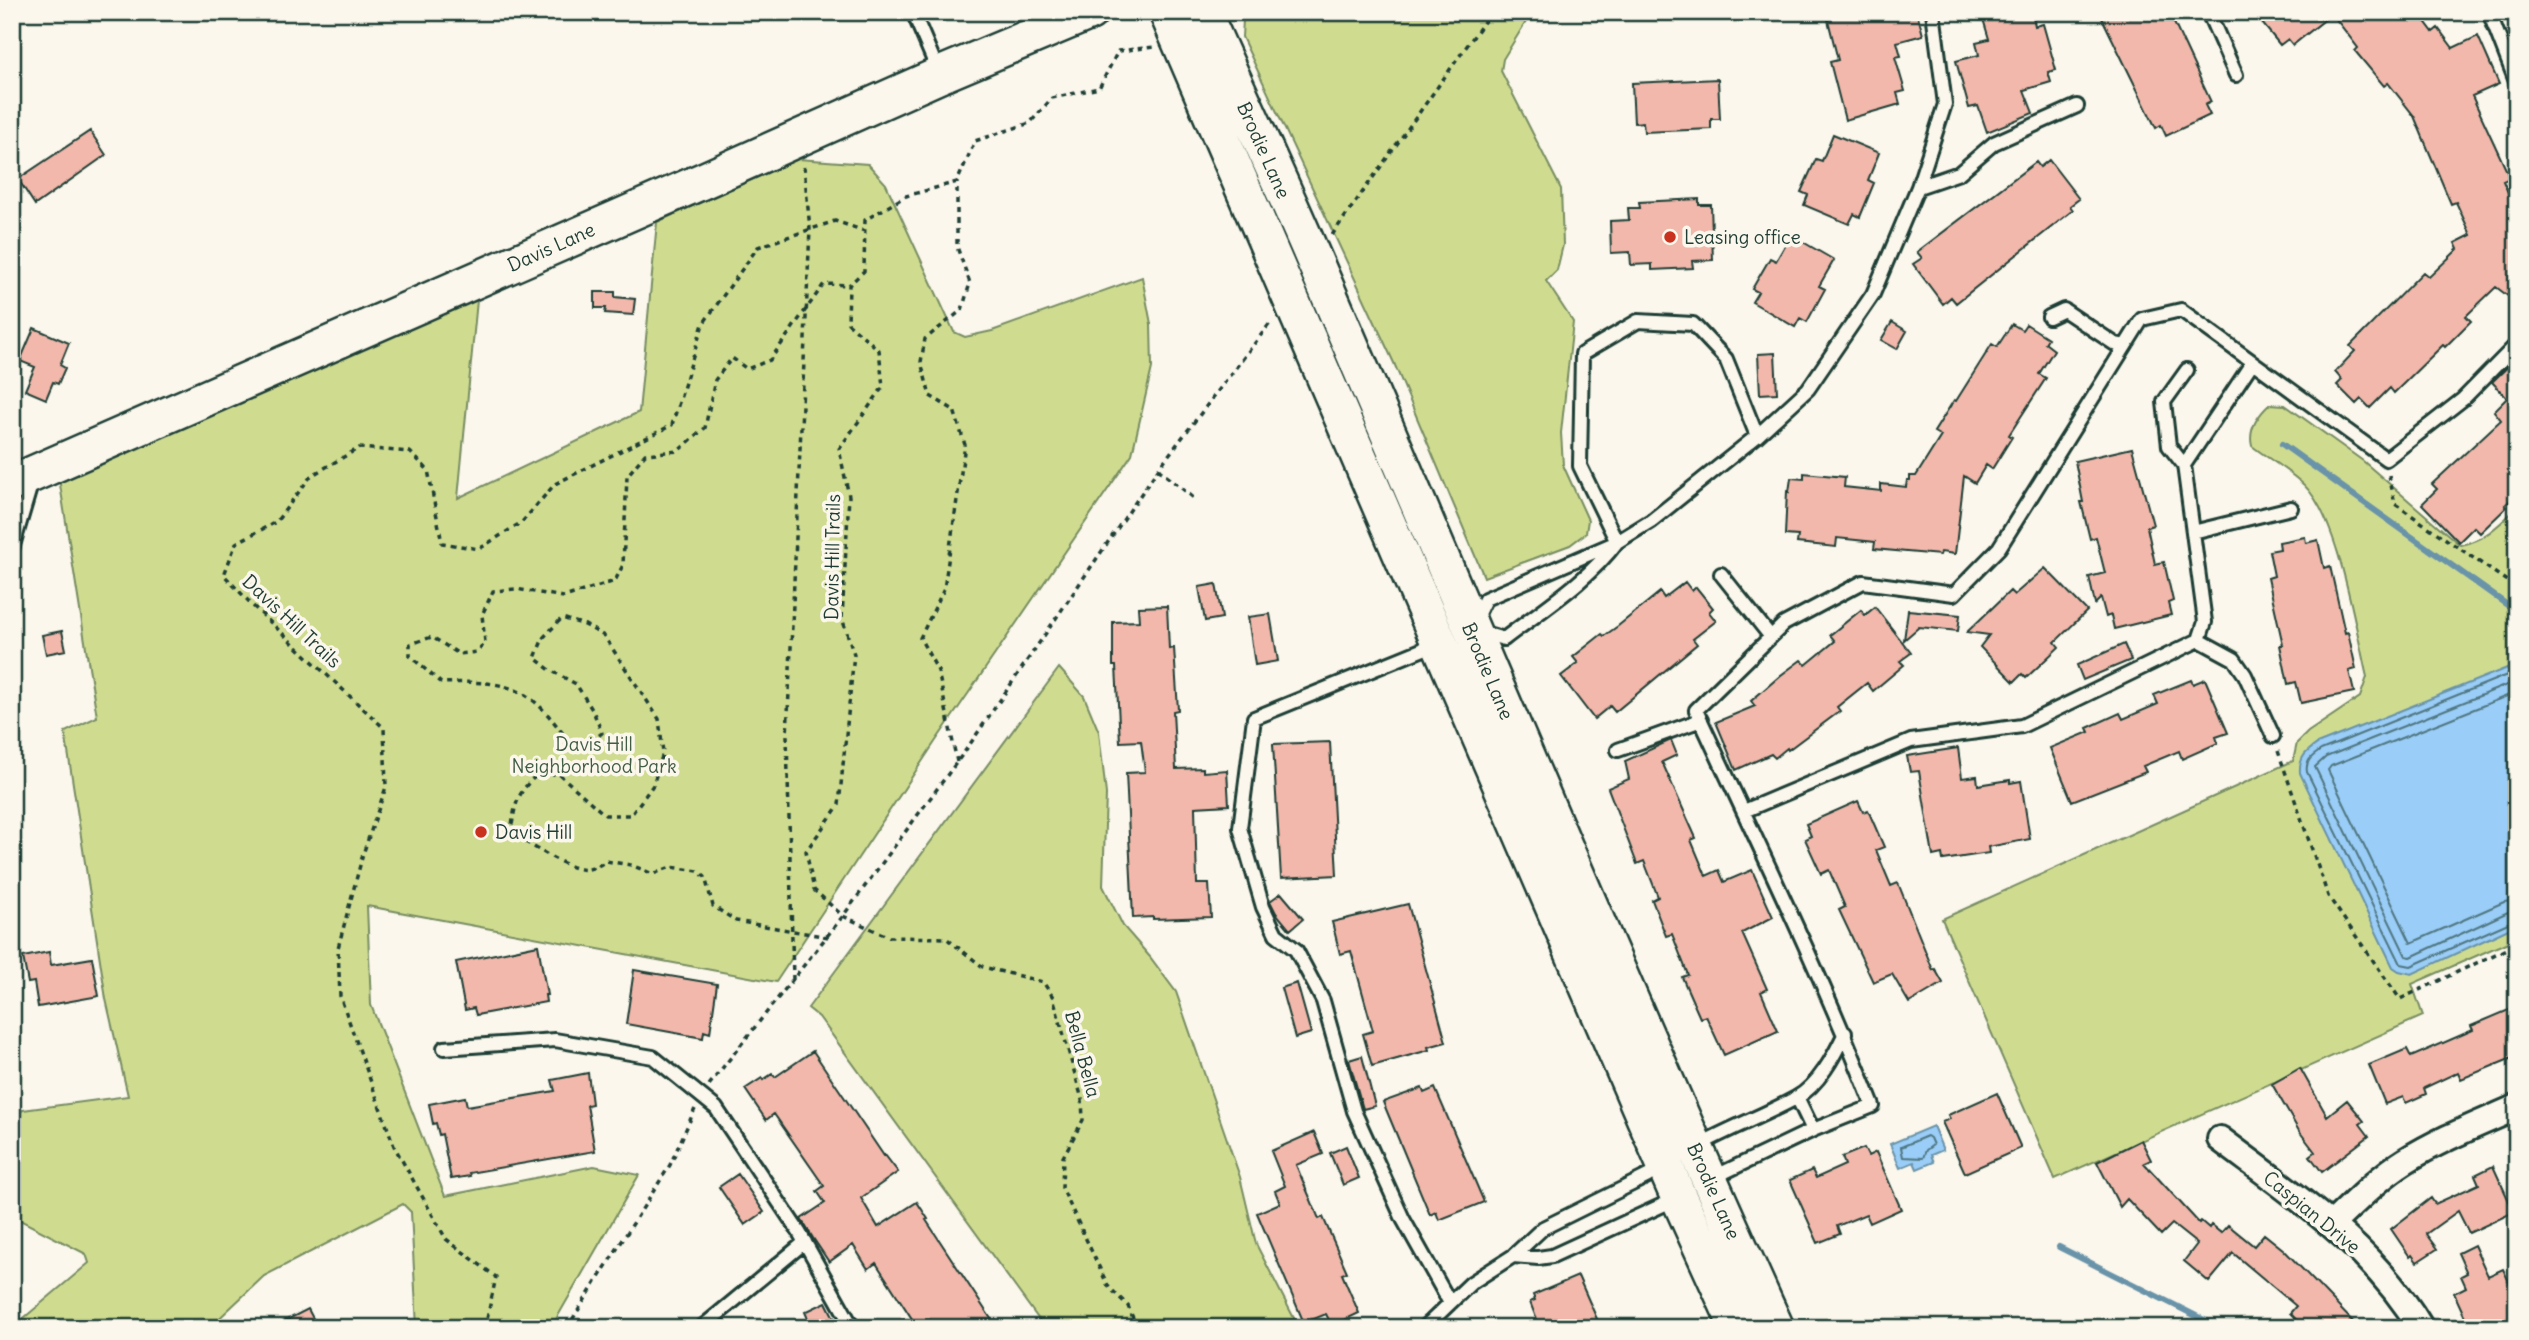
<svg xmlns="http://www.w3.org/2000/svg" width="2529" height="1340" font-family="Delius,sans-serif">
<rect width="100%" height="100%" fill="#fbf7ec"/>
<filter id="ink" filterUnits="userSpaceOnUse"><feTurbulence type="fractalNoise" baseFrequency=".0143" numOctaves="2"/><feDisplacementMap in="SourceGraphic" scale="14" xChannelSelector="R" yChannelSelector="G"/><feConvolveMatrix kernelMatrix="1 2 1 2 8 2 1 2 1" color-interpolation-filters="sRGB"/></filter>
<g filter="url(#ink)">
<path fill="#cfdc90" stroke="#778c62" stroke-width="2" d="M1248 12H1532L1503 59 1501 71 1561 189 1563 245 1557 270 1546 281 1573 322 1561 433 1563 465 1588 520 1586 533 1570 545 1484 577 1394 363 1242 37 1243 20Z
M798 159 868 164 886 184 954 332 965 337 992 331 1142 277 1151 324 1152 368 1132 454 935 742 776 982 367 906 371 1005 445 1196 594 1166 639 1175 551 1328H417L411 1212 403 1204 264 1276 209 1328H12L89 1263 86 1254 12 1216V1116L23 1110 128 1096 106 999 65 732 97 717 59 478 477 300 458 498 639 412 657 222Z
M2270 404 2285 405 2363 461 2460 545C2485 540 2499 525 2517 508V938L2412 984 2423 1016 2055 1179 1942 919 2293 761 2297 743 2308 732 2360 697 2367 677C2355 627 2339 519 2304 485 2288 470 2269 459 2252 446 2248 430 2258 415 2270 404Z
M1059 668 1084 696 1099 732 1106 794 1103 886 1123 926 1150 957 1176 992 1240 1177 1256 1244 1299 1328H1045L819 1017 808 1008Z"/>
<path fill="#9acdf7" stroke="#6993a9" stroke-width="2" d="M2517 664V925L2412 974 2399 971 2393 967 2300 773C2299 757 2306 752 2317 744Z
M1933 1126 1943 1150 1931 1155 1934 1162 1917 1169 1914 1162 1900 1168 1890 1144Z"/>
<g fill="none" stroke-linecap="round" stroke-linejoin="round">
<path stroke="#507782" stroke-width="2" d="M2517 671 2321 750C2313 756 2305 760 2307 772L2401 964 2411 966 2517 919
M2517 681 2326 757 2315 767 2406 956 2411 957 2508 912 2517 910
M2517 692 2331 766 2328 770 2411 943 2504 902 2517 900
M1927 1136 1930 1138 1933 1145 1926 1150 1923 1158 1903 1157 1901 1147Z"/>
<path stroke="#6993a9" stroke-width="6" d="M2282 444 2517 612
M2059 1247 2220 1328"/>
</g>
<path fill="#f2b8ab" stroke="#1f3d34" stroke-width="2" d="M1826 12H1917L1923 35 1897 42 1901 56 1895 57 1905 91 1897 93 1900 104 1845 120 1830 62 1838 60Z
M1981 12H2032L2035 26 2043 24 2056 70 2048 72 2051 82 2024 90 2033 113 1987 132 1978 106 1969 108 1956 61 1979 55 1976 42 1989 39Z
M2099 12H2169L2211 102 2205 105 2210 115 2166 136 2161 125 2156 128Z
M2253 12H2418L2433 32 2438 28 2453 48 2478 36 2499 84 2472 96 2510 178 2503 181 2517 213V303L2496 287 2466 316 2471 321 2445 347 2443 345 2394 393 2390 388 2370 408 2361 399 2356 404 2337 385 2342 380 2335 372 2355 351 2350 346 2423 272 2429 277 2458 249 2455 243 2471 235 2456 202 2451 204 2414 116 2388 83 2384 86 2355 51 2358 48 2332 14 2293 45 2288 39 2280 45Z
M1718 79 1720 119H1711V129L1644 132 1643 122 1634 123 1632 83Z
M90 131 106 155 35 205 18 179Z
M1833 134 1879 153 1868 180 1874 183 1860 217 1854 214 1849 224 1804 205 1808 195 1801 192 1816 159 1822 161Z
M2049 160 2079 199 2070 206 2073 210 1956 303 1951 297 1943 304 1913 264 1922 258 1917 252 2036 162 2040 167Z
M1699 199V205H1711L1713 260 1692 261 1693 268 1652 270V264L1631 265 1630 252 1611 253 1610 221 1629 220 1628 208H1640L1639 202Z
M1791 235 1834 260 1819 286 1825 289 1807 322 1800 318 1795 327 1752 302 1758 292 1752 289 1770 258 1776 261Z
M595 292H615V297L635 299 633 315 605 313 606 308H595Z
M1892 322 1907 331 1897 349 1881 340Z
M2012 324 2022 330 2026 324 2048 338 2045 343 2054 350 2039 374 2046 378 2009 435 2012 437 1992 469 1986 465 1975 483 1964 476 1955 554 1941 552 1940 555 1874 549 1875 542 1837 538 1836 547 1797 543 1798 536 1785 535 1787 491 1789 492 1791 478 1804 479V473L1845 477 1844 487 1881 491V484L1906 487 1907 480H1910V476H1916L1941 436 1934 432 1954 400 1956 401 1992 344 1997 347Z
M34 328 69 343 60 365 65 368 58 384 53 382 46 399 25 390 35 367 20 361Z
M1775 353 1777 393 1760 394 1758 354Z
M2517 358V494L2505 505 2507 507 2480 533 2474 527 2459 542 2422 504 2437 489 2432 484 2501 420 2494 411 2507 398 2492 382Z
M2132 448 2153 525 2147 527 2155 564 2164 562 2173 601 2168 603 2171 615 2114 629 2111 615 2106 617 2101 598 2095 604 2089 577 2105 573 2096 537 2090 539 2081 502H2083L2075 461Z
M2305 537 2306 543 2318 540 2324 568 2330 566 2345 633 2348 632 2356 669 2349 671 2354 692 2301 703 2296 682 2288 684 2280 645H2283L2268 578 2274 576 2269 551 2280 549 2279 542Z
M2045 568 2087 611 2055 642 2059 647 2026 678 2022 674 2014 682 1980 647 1989 635 1967 632 2010 591 2014 595Z
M1685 582 1692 591 1696 587 1713 608 1709 612 1716 621 1693 639 1697 644 1615 712 1610 706 1594 719 1561 676 1578 663 1573 657 1602 634 1604 636 1618 626 1660 592 1664 598Z
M1216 584 1222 618 1205 621 1199 587Z
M1167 606 1169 649 1174 648 1178 710 1173 711 1176 769 1203 768V772L1227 770 1229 805 1195 807 1197 884H1209L1211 917 1153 919V917L1133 918 1126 773 1145 772 1141 741 1120 742 1116 666H1113V622L1139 621 1138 607Z
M1875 607 1911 653 1900 661 1904 665 1873 691 1867 683 1837 707 1840 711 1788 750 1787 748 1775 758 1771 754 1736 770 1716 722 1755 706 1751 701 1781 675 1801 660 1806 665 1835 641 1830 635 1861 610 1865 615Z
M1908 610 1960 615 1958 631 1919 627 1904 640Z
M1270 614 1278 661 1255 665 1248 617Z
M62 631 66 650 46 654 42 635Z
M2124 644 2131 660 2083 680 2077 665Z
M2205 679 2228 733 2216 737 2218 743 2182 759 2179 751 2143 766 2146 772 2072 801 2050 748 2089 732 2087 728 2120 713 2123 719 2158 704 2154 695 2191 680 2193 684Z
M1671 740 1677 755 1662 762 1696 838 1691 840 1706 876 1719 870 1724 882 1752 870 1773 917 1742 933 1767 989 1761 992 1778 1031 1724 1055 1706 1016 1700 1018 1682 977 1688 975 1672 934 1666 936 1652 900 1658 897 1644 861 1637 864 1608 788 1629 779 1625 761Z
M1330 742 1337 875 1281 878 1273 744Z
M1958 748 1962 778 1977 776 1978 785 2010 780V783L2021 781 2030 839 1988 847 1989 853 1943 860 1942 854 1933 856 1919 771 1910 772 1907 756Z
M1858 801 1863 812 1868 810 1884 847 1876 850 1891 886 1898 883 1933 970 1935 969 1943 983 1909 1003 1892 974 1873 982 1839 910 1845 907 1829 870 1821 874 1805 839 1811 836 1806 824Z
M1281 893 1303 919 1290 930 1276 913 1270 901Z
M1408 904 1446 1042 1428 1047 1429 1050 1372 1066 1363 1034 1373 1031 1351 951 1340 954 1332 922Z
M538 945 547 995H545L546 1002 476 1015 474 1008 465 1010 456 962Z
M49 952 51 965 92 958 99 996 38 1007 34 982 28 983 23 957Z
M634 970 717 984 710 1033 704 1031 703 1038 626 1024Z
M1297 983 1311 1033 1295 1038 1281 988Z
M2511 1009 2517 1023V1056L2461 1079 2458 1072 2424 1088 2426 1094 2406 1103 2403 1097 2385 1104 2369 1065 2407 1049 2411 1057 2473 1030 2471 1026Z
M813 1051 884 1156 885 1155 898 1172 861 1198 878 1227 917 1202 928 1219 926 1220 997 1328H935L930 1320 918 1328 876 1263 868 1269 853 1245 829 1262 813 1238 801 1219 825 1203 817 1191 824 1186 774 1114 766 1120 745 1089 762 1078 763 1080 772 1074 775 1077Z
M1362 1056 1375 1106 1363 1109 1349 1060Z
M2300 1068 2327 1116 2347 1100 2364 1121 2360 1124 2369 1136 2322 1172 2310 1156 2315 1152 2299 1131 2272 1084Z
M588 1073 592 1104 587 1105 595 1151 469 1173 470 1176 451 1179 442 1134 439 1135 436 1123 433 1124 429 1104 465 1097 467 1106 555 1091 552 1080Z
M1422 1088 1424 1093 1435 1088 1484 1202 1439 1220 1436 1212 1430 1215 1383 1102Z
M1997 1093 2021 1148 1965 1173 1942 1122 1950 1119 1948 1115Z
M1314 1132 1323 1154 1296 1165 1319 1219 1323 1217 1347 1272 1342 1274 1359 1313 1332 1326 1326 1314 1304 1323 1257 1213 1280 1203 1275 1191 1285 1186 1271 1151Z
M2141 1140 2151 1160 2144 1163 2199 1223 2201 1221 2209 1228 2211 1225 2221 1233 2228 1225 2254 1246 2264 1234 2284 1250 2359 1328H2304L2290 1313 2296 1306 2233 1253 2209 1282 2184 1261 2197 1244 2172 1224 2161 1235 2127 1199 2120 1207 2097 1162Z
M1346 1146 1359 1178 1343 1185 1330 1153Z
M1864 1148 1868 1156 1876 1152 1901 1209 1870 1223 1866 1214 1837 1226 1840 1234 1818 1243 1790 1180 1812 1170 1816 1178 1845 1165 1842 1157Z
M2493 1166 2514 1212 2469 1233 2458 1211 2426 1234 2437 1249 2417 1262 2412 1255 2410 1257 2391 1229 2431 1198 2435 1204 2479 1184 2475 1175Z
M738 1174 764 1212 745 1225 719 1187Z
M2474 1245 2488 1276 2503 1269 2517 1298V1328H2470L2454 1293 2466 1287 2461 1276 2467 1273 2458 1253Z
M1578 1276 1601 1328H1540L1530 1302 1535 1300 1533 1295Z
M826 1302 839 1328H812L805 1312Z
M308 1309 318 1328H271Z"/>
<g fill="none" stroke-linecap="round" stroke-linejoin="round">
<g stroke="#1f3d34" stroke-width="18">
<path id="lane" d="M913 12 939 73
M2208 12 2236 75
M2489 12 2517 84
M1918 187 1959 173 1994 143 2077 106
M2049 317 2064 310 2115 344 2125 346
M2184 465 2169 446 2164 402 2187 370
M2193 532 2291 508
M1617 542 1580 466 1582 354 1638 321 1693 324 1726 359 1757 436
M12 549 32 481
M1721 574 1771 637
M1474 622 1485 599 1617 542 1651 521 1757 436 1808 389 1873 294 1918 187 1945 104 1933 12
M1480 632 1504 639C1543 609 1588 581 1617 542
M2199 640 2234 659 2245 675 2273 736
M1436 644 1254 718 1240 828 1263 907 1276 934 1296 950 1323 1001 1354 1111 1403 1219 1450 1303
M1618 750 1701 720
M1744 811 1911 741 2022 726 2199 640 2205 622 2184 465 2252 363
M444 1048 555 1040 653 1057 716 1108 799 1232 853 1328
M1797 1097 1813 1130
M1699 1145C1730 1128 1765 1115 1796 1098 1819 1085 1834 1056 1845 1033
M1712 1178 1813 1130 1873 1106C1820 971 1757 842 1696 710L1784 624 1863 582 1954 594 1999 548 2142 319 2181 310 2386 459 2463 399 2517 344
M1513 1256 1538 1258 1552 1256 1678 1198
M701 1328 805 1242
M1424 1328 1471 1283 1513 1256 1543 1228 1648 1176 1662 1167"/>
</g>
<g stroke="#1f3d34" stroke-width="30">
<path id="street" d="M2220 1139C2294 1195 2373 1247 2421 1328
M2332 1224C2355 1202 2378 1178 2405 1161 2440 1139 2479 1124 2517 1107"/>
</g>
<g stroke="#1f3d34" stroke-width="40">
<path id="secondary" d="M1167 12 1679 1198 1738 1328
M1203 12C1240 96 1279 178 1315 262 1468 618 1616 975 1776 1328
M12 483 707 179 940 75 1090 12"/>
</g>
<path stroke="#1f3d34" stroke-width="3.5" stroke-dasharray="5 5" stroke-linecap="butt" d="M1332 235 1491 12
M1158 469 1195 499
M2389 475 2395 504 2517 588
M2278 751 2328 896 2400 999 2517 944
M957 762 938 671 920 638 944 589 965 445 954 410 930 396 921 362 925 339 962 310 970 283 957 247V183
M828 937 736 921 713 906 705 877 698 871 671 867 653 874 631 865 606 861C598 866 590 871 580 869 565 867 525 842 511 832 515 805 516 793 538 774H559L605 815H631L653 785 663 753 659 719 604 636 585 625 562 618 543 638 535 658 550 670 576 684 593 711 602 733 587 745 571 744C560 730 549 714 535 702 508 679 474 682 441 683L410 656V644L432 637 459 654 478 652 485 642 482 615 493 591 516 589 564 597 615 581 623 565 627 476 645 454 678 451 705 428 715 380 732 358 747 369 770 360 824 284 849 285
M793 980 787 736 810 229 804 167
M709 1085 843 916 968 747 1158 469 1271 322
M485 1328 496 1277 446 1239 394 1146 340 996 338 948 363 854 386 787 384 728 254 607 224 575 236 543 276 522 311 476 359 448 410 452 428 470 442 543 479 549 522 522 555 484 672 425 703 324 758 247 835 221 865 231
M567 1328 670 1165 695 1109
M1137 1328 1128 1306 1108 1286 1062 1188 1063 1157 1083 1120 1082 1099 1053 997 1043 982 983 967 946 938 889 937 843 916 814 890 806 851 839 805 854 654 842 618 849 496 839 449 883 387 879 350 848 323 849 285 864 271 865 220 906 196 957 182 975 141 1030 123 1052 98 1099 88 1118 51 1154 47"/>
<use href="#lane" stroke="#fbf7ec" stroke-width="12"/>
<use href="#street" stroke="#fbf7ec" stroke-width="24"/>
<use href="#secondary" stroke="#fbf7ec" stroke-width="35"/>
</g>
</g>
<g fill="#c8321e" stroke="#fbf7ec" stroke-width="2.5">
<circle cx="1670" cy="237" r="7"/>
<circle cx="481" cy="832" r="7"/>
</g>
<g text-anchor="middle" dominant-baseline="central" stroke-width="7" stroke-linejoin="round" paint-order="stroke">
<g font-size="19" fill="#1f3d34" stroke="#fbf7ec">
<text transform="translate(1264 150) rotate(66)">Brodie Lane</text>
<text transform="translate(551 247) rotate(-24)">Davis Lane</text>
<text transform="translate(832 557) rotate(-89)">Davis Hill Trails</text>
<text transform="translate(292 621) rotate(43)">Davis Hill Trails</text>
<text transform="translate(1488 671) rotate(67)">Brodie Lane</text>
<text transform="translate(1083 1054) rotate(75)">Bella Bella</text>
<text transform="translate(1714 1191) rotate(66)">Brodie Lane</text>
<text transform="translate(2312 1212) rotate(39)">Caspian Drive</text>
</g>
<g font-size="19" fill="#1f3d34" stroke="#fbf7ec" text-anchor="start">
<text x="1684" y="237">Leasing office</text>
<text x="495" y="832">Davis Hill</text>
</g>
<g font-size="19" fill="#425d46" stroke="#fbf7ec">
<text x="594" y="744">Davis Hill<tspan x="594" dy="22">Neighborhood Park</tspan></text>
</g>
</g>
<rect width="2529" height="1340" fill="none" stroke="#fbf7ec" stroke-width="42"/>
<rect x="21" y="21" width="2487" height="1298" fill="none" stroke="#1f3d34" stroke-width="2.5" filter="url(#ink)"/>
</svg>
